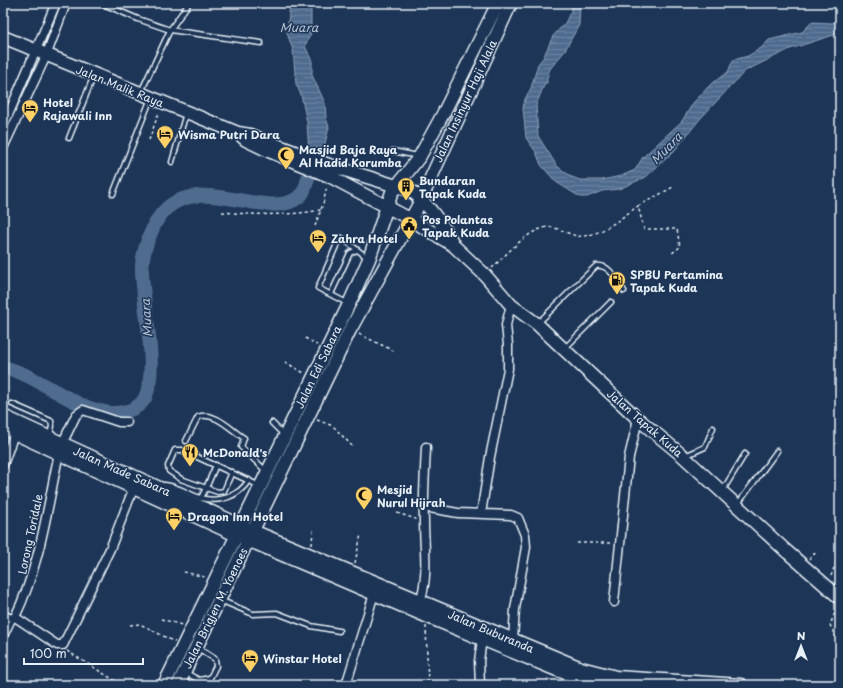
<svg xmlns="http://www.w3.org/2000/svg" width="843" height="688" font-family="'Playpen Sans',sans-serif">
<defs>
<pattern id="water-rules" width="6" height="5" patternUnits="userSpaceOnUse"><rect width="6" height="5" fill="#506c8f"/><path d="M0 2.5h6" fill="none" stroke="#6981a0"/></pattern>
</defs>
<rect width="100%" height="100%" fill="#1d3557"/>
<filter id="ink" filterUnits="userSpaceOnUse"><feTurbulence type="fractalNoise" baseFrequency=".025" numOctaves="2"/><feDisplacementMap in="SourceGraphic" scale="8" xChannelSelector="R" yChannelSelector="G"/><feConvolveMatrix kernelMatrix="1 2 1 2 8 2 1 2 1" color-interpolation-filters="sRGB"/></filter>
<g filter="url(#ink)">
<path fill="url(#water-rules)" stroke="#8da1b9" d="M290 3H311V33L305 46 312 61V75L325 103 326 118 329 127 322 156 309 154 307 122 301 95 296 84 293 50 287 33Z
M570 3H580L579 25 564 52 550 69 547 78V83H545L536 105 538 136 557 166 572 177 580 180H602L621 176 635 170 643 157 682 121 693 103 710 85 728 72 733 60 748 56 761 48 769 40 802 32 812 22 832 23 840 20V33L790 49 745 71 700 119 674 151 646 177 619 189 602 191 587 197H580L556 182 541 165 536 152 526 138 523 108 525 99 531 88 538 64 543 58 553 36 565 23 572 9Z"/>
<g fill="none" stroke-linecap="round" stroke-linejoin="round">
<path stroke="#506c8f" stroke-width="14" d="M3 367C40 376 67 405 105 412 118 415 138 411 145 398 160 365 141 303 142 266 143 249 154 219 167 208 206 174 274 225 302 194 307 188 311 165 313 156"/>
<g stroke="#e8f1f8" stroke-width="7">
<path id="lane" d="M101 3 138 19 170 30 261 43
M141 92 170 30 189 3
M69 138 94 75
M393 151 418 156
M172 162 186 113
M113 194 151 98
M331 294 350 253 357 250
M347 303 318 288 337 244 342 238 368 258
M538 323 596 266C610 264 617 281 624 291
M565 348 611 302
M12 404 51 421 52 426 50 435
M272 423 283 434
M186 441 198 417C215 411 231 430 244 438L241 447 266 471
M685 456 705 447 713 428
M216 465 206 488 218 492 224 491 232 472
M165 485C177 486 189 494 200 498 220 503 238 497 249 480
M723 490 745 454
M201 498 206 488 181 479 169 471 168 466 175 450H182L260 486
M737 505 777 451
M220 600 253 614 277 613 311 626 339 631
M186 673 199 680 210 678 216 666 215 659 198 648
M182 680 192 685"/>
</g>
<g stroke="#e8f1f8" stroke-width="11">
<path id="street" d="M3 127 56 3
M3 148 46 56 66 3
M62 444 76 415 83 410 119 422H127
M3 465 14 434
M424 507 458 513 511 515 518 518 525 535 526 547 515 609 513 640
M481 514 490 457 508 369V345L506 325 511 305
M420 602C429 576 424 548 424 522 423 497 425 472 426 447
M614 602 629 457 638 419
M3 615 11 619 15 617 57 645H63L110 549 134 487
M15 617C40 566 47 509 59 453
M3 636 11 619
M346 685 374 594
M480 685 479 661 482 639"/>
</g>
<g stroke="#e8f1f8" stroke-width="15">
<path id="secondary" d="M3 37 238 133 250 135 329 165 409 190C423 197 446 229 453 244
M238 133 246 140 269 151 329 176 410 219 453 245 485 275 511 305 537 324 638 419 683 456 785 550 840 598
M3 416 253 531 581 668 616 677 741 685
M3 428 236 535 426 616 557 670 584 679 612 684
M164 685 349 304 369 259 392 192 420 156 443 114 498 3
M178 685 350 330 418 206 511 3"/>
</g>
<path stroke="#e8f1f8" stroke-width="1.5" stroke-dasharray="3 3" stroke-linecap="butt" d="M149 140 159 112
M638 206 675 186
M222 212C255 215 287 216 321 210
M315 226 323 204 327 186
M492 268C506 255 522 236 540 229 554 223 565 234 578 236 599 238 622 217 638 206L644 229H677L680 247 671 254
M359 334 394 351
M305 338 317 345
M285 362 304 373
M317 420 333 426 352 446
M397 513 416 519
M577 543H612
M312 545 313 528
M809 559 817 551
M355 563 361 534
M184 572 205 577
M831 576 838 557
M837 608 830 625 840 644
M161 619 182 625
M130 625 140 624 175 642
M426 626 428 685
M840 647V663
M67 651 122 685
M554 685 555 679"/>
<use href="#lane" stroke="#1d3557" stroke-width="4"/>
<use href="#street" stroke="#1d3557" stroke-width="8"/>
<use href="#secondary" stroke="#1d3557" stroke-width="12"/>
</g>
</g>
<defs>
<g id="hotel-pin" transform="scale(0.9)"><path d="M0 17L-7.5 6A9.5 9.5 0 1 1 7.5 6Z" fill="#ffd166" stroke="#1d3557"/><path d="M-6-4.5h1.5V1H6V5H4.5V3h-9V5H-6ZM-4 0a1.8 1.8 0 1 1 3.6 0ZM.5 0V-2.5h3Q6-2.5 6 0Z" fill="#111"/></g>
<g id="mosque-pin" transform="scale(0.9)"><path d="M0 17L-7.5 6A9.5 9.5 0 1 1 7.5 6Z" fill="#ffd166" stroke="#1d3557"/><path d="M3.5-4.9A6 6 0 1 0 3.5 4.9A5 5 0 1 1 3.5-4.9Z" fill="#111"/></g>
<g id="building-pin" transform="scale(0.9)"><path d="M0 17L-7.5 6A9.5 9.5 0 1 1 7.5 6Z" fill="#ffd166" stroke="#1d3557"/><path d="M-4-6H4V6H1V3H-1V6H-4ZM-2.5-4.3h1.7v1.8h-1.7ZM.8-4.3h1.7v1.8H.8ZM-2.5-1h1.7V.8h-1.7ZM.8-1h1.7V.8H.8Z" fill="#111"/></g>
<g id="civic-pin" transform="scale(0.9)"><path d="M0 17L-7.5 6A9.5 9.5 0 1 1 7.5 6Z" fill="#ffd166" stroke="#1d3557"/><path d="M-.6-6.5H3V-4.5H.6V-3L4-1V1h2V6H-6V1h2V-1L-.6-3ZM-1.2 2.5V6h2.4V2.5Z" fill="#111"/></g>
<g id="fuel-pin" transform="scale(0.9)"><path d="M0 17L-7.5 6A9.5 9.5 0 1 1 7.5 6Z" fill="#ffd166" stroke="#1d3557"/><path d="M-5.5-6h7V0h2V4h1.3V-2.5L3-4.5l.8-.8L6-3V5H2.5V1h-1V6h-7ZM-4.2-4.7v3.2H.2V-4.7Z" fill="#111"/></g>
<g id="restaurant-pin" transform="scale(0.9)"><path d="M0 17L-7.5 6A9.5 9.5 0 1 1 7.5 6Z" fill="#ffd166" stroke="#1d3557"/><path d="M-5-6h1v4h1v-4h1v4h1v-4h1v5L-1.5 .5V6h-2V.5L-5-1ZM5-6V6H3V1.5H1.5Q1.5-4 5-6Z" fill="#111"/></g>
</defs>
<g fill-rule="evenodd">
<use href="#hotel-pin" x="30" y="108"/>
<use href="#hotel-pin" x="165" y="134"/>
<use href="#mosque-pin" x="286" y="155"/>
<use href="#building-pin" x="406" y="186"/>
<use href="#civic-pin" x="409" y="225"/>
<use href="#hotel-pin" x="318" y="238"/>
<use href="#fuel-pin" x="617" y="280"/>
<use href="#restaurant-pin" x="190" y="452"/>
<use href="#mosque-pin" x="364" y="495"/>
<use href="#hotel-pin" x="174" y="516"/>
<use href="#hotel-pin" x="250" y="658"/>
</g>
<g text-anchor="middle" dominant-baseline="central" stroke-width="3" stroke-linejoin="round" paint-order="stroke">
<g font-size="11" fill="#e8f1f8" stroke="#1d3557">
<text transform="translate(120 86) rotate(22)">Jalan Malik Raya</text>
<text transform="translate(465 101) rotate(-65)">Jalan Insinyur Haji Alala</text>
<text transform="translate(318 367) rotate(-64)">Jalan Edi Sabara</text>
<text transform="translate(645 423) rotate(41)">Jalan Tapak Kuda</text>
<text transform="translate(122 471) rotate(24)">Jalan Made Sabara</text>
<text transform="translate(30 534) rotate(-78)">Lorong Toridale</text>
<text transform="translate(215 608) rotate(-64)">Jalan Brigjen M. Yoenoes</text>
<text transform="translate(491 631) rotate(23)">Jalan Buburanda</text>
</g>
<g font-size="11" font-weight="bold" fill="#e8f1f8" stroke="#1d3557" text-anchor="start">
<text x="43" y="102">Hotel<tspan x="43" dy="13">Rajawali Inn</tspan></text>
<text x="178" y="134">Wisma Putri Dara</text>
<text x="299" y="149">Masjid Baja Raya<tspan x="299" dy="13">Al Hadid Korumba</tspan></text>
<text x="419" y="180">Bundaran<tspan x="419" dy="13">Tapak Kuda</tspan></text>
<text x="422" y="219">Pos Polantas<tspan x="422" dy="13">Tapak Kuda</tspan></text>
<text x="331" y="238">Zahra Hotel</text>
<text x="630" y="274">SPBU Pertamina<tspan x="630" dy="13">Tapak Kuda</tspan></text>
<text x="203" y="452">McDonald's</text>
<text x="377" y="489">Mesjid<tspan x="377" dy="13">Nurul Hijrah</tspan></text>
<text x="187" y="516">Dragon Inn Hotel</text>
<text x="263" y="658">Winstar Hotel</text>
</g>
<g font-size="12" font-style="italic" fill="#b3c2d3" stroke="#1d3557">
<text x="299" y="27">Muara</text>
<text transform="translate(666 148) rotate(-46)">Muara</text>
<text transform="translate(146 318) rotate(-94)">Muara</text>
</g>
</g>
<rect width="843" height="688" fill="none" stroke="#1d3557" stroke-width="16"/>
<rect x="8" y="8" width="827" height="672" fill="none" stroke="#e8f1f8" stroke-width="1.5" filter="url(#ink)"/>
<g transform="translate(801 646)" stroke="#1d3557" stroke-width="3" paint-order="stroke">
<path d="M0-3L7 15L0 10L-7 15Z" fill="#e8f1f8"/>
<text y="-6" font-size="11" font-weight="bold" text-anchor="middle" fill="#e8f1f8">N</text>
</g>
<path d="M24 658v6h119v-6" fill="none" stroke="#e8f1f8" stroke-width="2"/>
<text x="30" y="658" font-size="12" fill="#e8f1f8" stroke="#1d3557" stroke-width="3" paint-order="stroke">100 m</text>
</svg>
